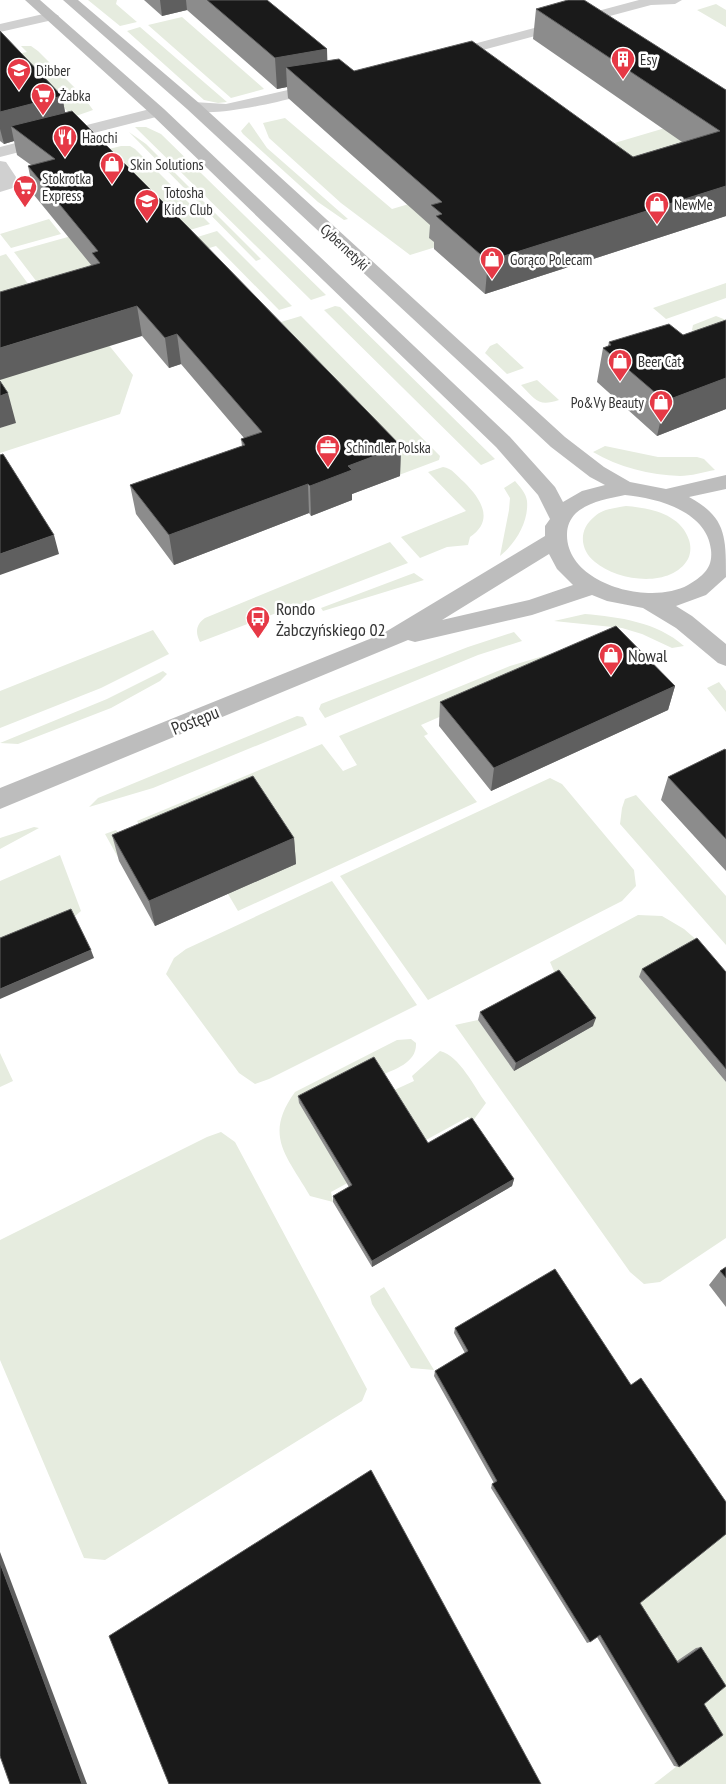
<svg xmlns="http://www.w3.org/2000/svg" width="726" height="1784" font-family="'PT Sans Narrow',sans-serif">
<rect width="100%" height="100%" fill="#fff"/>
<path fill="#e6ecdf" d="M88 0H117L116 4 137 22 120 26Z
M716 4 726 10V27L697 10Z
M182 17 262 87 264 89 231 98 148 25Z
M140 27 227 102 218 103 204 100 127 31Z
M21 46H31L38 51 83 96 93 110 73 117 13 55 27 52Z
M726 110V157L410 255 341 203 269 138 263 123 285 118 392 209Z
M249 122 267 148 348 219 344 220 318 202 243 134 241 131Z
M135 127H146L161 134 326 295 311 300Z
M129 132 146 144 261 259 256 261Z
M121 146H130L135 149 210 224 183 232 105 150Z
M49 219 61 234 11 248 0 234Z
M93 230 178 243 217 231 292 306 279 310 216 246 139 269 61 286 133 375 120 414 0 453V428L15 423 0 408V256L6 254 29 285 40 286 14 252Z
M726 283V298L666 319 653 308Z
M335 306 340 307 495 459 481 465 324 310Z
M301 316 440 456 439 460 399 475 281 322Z
M716 316 726 320V346H713L692 330 693 325Z
M497 343 524 368 507 374 485 353 490 346Z
M537 380 559 400C538 407 536 400 521 385Z
M605 446 658 457H697L704 459 715 470C704 472 691 476 680 476 650 475 618 467 593 452Z
M443 467C452 468 457 476 464 482 481 499 495 520 470 537L468 545 447 547 420 558 401 537 466 511 428 472Z
M515 481C520 487 526 493 527 501 529 522 515 544 500 556L509 510 510 498 504 488Z
M626 506C650 508 681 514 689 540 691 546 691 553 688 559 671 589 617 581 595 562 580 550 578 530 594 517 602 509 615 508 626 506Z
M390 542 408 563 200 642C195 633 196 624 205 618Z
M414 573 424 580 323 611 321 608Z
M585 614C619 617 657 622 684 646L672 648 642 634 622 628 554 621Z
M153 630 169 654 101 688 0 728V691Z
M514 632 522 641 478 655 325 718 319 709 321 704 468 647Z
M570 648 531 677 421 725 428 734 424 736 477 802 238 911 228 894 120 861 105 834 116 830 120 835 140 826 137 821 322 744 343 771 357 765 339 736 510 666Z
M163 671 167 674 160 681 111 708 18 744 0 743 107 699Z
M719 682 726 691V712L707 688Z
M297 716 303 717 307 725 153 788 89 807 98 798Z
M550 778 562 784 634 870 636 886 622 901 428 1000 340 876Z
M636 795 726 896V945L620 824 622 808 625 799Z
M34 827 39 828 0 849V838Z
M60 855 81 911 74 917 0 948V881Z
M332 881 417 1005 269 1079 255 1084 239 1073 166 974 174 958 186 949Z
M638 915 662 916 684 929 699 942 639 977 726 1082V1238L660 1282 644 1284 630 1272 455 1025 478 1020 514 1070 593 1026 557 978 550 962Z
M411 1039 416 1043C417 1063 395 1069 380 1076L390 1092 414 1081 412 1076 440 1051C460 1056 474 1087 486 1103L472 1122 468 1117 331 1192 333 1202 310 1196C287 1156 263 1136 295 1092L397 1040Z
M0 1053 13 1081 0 1087Z
M221 1132 235 1142 367 1389 362 1401 105 1560 84 1558 0 1360V1240L207 1137Z
M384 1287 434 1370 411 1368 372 1304 370 1296Z
M726 1532V1784H654L717 1735 674 1664 620 1617Z"/>
<g fill="none" stroke-linecap="round" stroke-linejoin="round">
<path fill="#d0d0d0" fill-rule="evenodd" d="M639 0H682L675 4 651 5 445 60 438 56 440 53Z
M323 82 330 86 328 89C306 95 198 125 186 106L193 102 226 104Z"/>
<path fill="#d0d0d0" fill-rule="evenodd" d="M642 0H657L658 1 651 5Z
M52 12 59 16 57 19 0 32V24Z
M158 107 166 112 164 115 0 157V147Z
M0 161 6 162 16 177 13 188 0 192Z"/>
<path fill="#bdbdbd" fill-rule="evenodd" d="M25 0H40L164 109 510 437 555 487 563 502 582 491 605 485 590 477 551 447 187 109 63 0H78L199 103 565 437 604 467 630 482 666 489 726 475V489L689 497C726 517 726 536 726 577L706 595 676 606 692 616 726 644V666L718 663 676 628 643 608 607 601 592 595 532 615 415 642 408 640 0 809V788L382 634 545 536V526L550 519 538 495 496 447 152 115ZM625 495C657 498 707 511 711 550 713 568 703 576 688 585 650 606 566 584 567 534 567 526 570 519 576 513 590 501 608 499 625 495ZM549 554 557 569 573 585 529 600 442 620Z"/>
</g>
<path fill="#8c8c8c" d="M144 0H267L327 49V61L354 71 633 157 682 142 533 39 536 9 726 90V216L485 294 434 249V242L429 238 430 225 288 98 287 87 277 89 187 10 162 16Z
M0 31 62 96 65 112 401 446 400 476 352 494V500L311 516 309 513 174 565 136 514 130 485 242 446 241 439 244 438 181 364 169 368 142 336 92 266 34 195 28 166 31 165 17 155 14 141 4 144 0 141Z
M726 320V409L657 436 597 382 603 348 608 346 609 342 683 335Z
M675 686 668 710 491 791 439 726 440 702Z
M726 750V871L661 800 668 777Z
M112 835 294 838 296 864 155 926 119 861Z
M642 969 726 972V1082L639 977Z
M480 1012 593 1026 514 1071 478 1020Z
M298 1096 428 1143 514 1179 512 1186 372 1267 333 1202V1196L349 1187 299 1103Z
M726 1267V1307L709 1285 720 1271Z
M455 1328 640 1603 677 1661 696 1648 701 1647 704 1704 679 1767 674 1766 597 1637 590 1642 587 1643 491 1488 492 1484 494 1483 434 1376 435 1371 465 1353 454 1333Z"/>
<path fill="#5f5f5f" d="M160 0H186L187 10 162 16Z
M327 49 328 80 286 67 287 87 277 89 275 58Z
M62 96 68 128 11 126 14 141 4 144 0 129V112Z
M726 186V216L485 294 488 261Z
M137 306 142 336 0 380V348Z
M177 334 181 364 169 368 165 338Z
M726 378V409L657 436 665 401Z
M8 393 16 423 0 428V396Z
M401 446 400 476 352 494V500L311 516 310 486 348 466Z
M308 484 309 513 174 565 169 535Z
M54 535 59 554 0 575V554Z
M675 686 668 710 491 791 494 768Z
M294 838 296 864 155 926 149 901Z
M91 950 94 958 0 999V989Z
M596 1018 593 1026 514 1071 516 1063Z
M514 1179 512 1186 372 1267V1261Z
M0 1552 87 1784H82L0 1563Z"/>
<path fill="#1a1a1a" stroke="#5f5f5f" d="M207 0H267L327 49 275 58Z
M568 0H584L726 90V186L488 261 436 216 442 214 431 205 442 202 286 67 339 59 354 71 472 41 633 157 720 131 536 9Z
M0 31 62 96 0 112Z
M72 111 186 225 401 446 348 466 352 470 310 486 308 484 169 535 130 485 245 445 241 439 262 432 177 334 165 338 137 306 0 348V292L100 263 92 253 98 251 28 166 55 159 11 126Z
M726 320V378L665 401 603 348 611 345 609 342 669 324 683 335Z
M0 381 8 393 0 396Z
M3 454 54 535 0 554V455Z
M616 626 675 686 494 768 440 702Z
M725 749 726 750V839L668 777Z
M253 776 294 838 149 901 112 835Z
M71 909 91 950 0 989V938Z
M697 938 726 972V1069L642 969Z
M559 970 596 1018 516 1063 480 1012Z
M374 1057 428 1143 472 1118 514 1179 372 1261 333 1196 352 1185 298 1096Z
M726 1267V1278L720 1271Z
M555 1269 631 1385 641 1378 726 1502V1534L640 1603 678 1663 701 1647 726 1686 704 1704 723 1735 679 1767 600 1635 590 1642 492 1484 497 1481 435 1371 468 1351 455 1328Z
M371 1470 541 1784H169L109 1636Z
M0 1563 82 1784H10L0 1756Z"/>
<defs>
<g id="building-pin" transform="scale(1.25)"><path d="M0 17L-7.5 6A9.5 9.5 0 1 1 7.5 6Z" fill="#e63946" stroke="#fff"/><path d="M-4-6H4V6H1V3H-1V6H-4ZM-2.5-4.3h1.7v1.8h-1.7ZM.8-4.3h1.7v1.8H.8ZM-2.5-1h1.7V.8h-1.7ZM.8-1h1.7V.8H.8Z" fill="#fff"/></g>
<g id="school-pin" transform="scale(1.25)"><path d="M0 17L-7.5 6A9.5 9.5 0 1 1 7.5 6Z" fill="#e63946" stroke="#fff"/><path d="M0-5L7-2L0 1L-7-2ZM-4 1L0 2.5L4 1V4Q0 6-4 4Z" fill="#fff"/></g>
<g id="supermarket-pin" transform="scale(1.25)"><path d="M0 17L-7.5 6A9.5 9.5 0 1 1 7.5 6Z" fill="#e63946" stroke="#fff"/><path d="M-6-5.5h2.5l.6 2H6L4.5 2H-2.5L-4.4-4H-6ZM-1.5 3.2a1.3 1.3 0 1 0 .1 0ZM3 3.2a1.3 1.3 0 1 0 .1 0Z" fill="#fff"/></g>
<g id="restaurant-pin" transform="scale(1.25)"><path d="M0 17L-7.5 6A9.5 9.5 0 1 1 7.5 6Z" fill="#e63946" stroke="#fff"/><path d="M-5-6h1v4h1v-4h1v4h1v-4h1v5L-1.5 .5V6h-2V.5L-5-1ZM5-6V6H3V1.5H1.5Q1.5-4 5-6Z" fill="#fff"/></g>
<g id="shop-pin" transform="scale(1.25)"><path d="M0 17L-7.5 6A9.5 9.5 0 1 1 7.5 6Z" fill="#e63946" stroke="#fff"/><path d="M-5-2.5h2.3a2.7 3.5 0 0 1 5.4 0H5L5.5 6h-11ZM-1.5-2.5h3a1.5 2.3 0 0 0-3 0Z" fill="#fff"/></g>
<g id="office-pin" transform="scale(1.25)"><path d="M0 17L-7.5 6A9.5 9.5 0 1 1 7.5 6Z" fill="#e63946" stroke="#fff"/><path d="M-6-3h4V-5.5h4V-3h4V5H-6ZM-1-4.5V-3h2v-1.5ZM-6 0V1H6V0Z" fill="#fff"/></g>
<g id="bus-pin" transform="scale(1.25)"><path d="M0 17L-7.5 6A9.5 9.5 0 1 1 7.5 6Z" fill="#e63946" stroke="#fff"/><path d="M-5-6H5V4H4V6H2V4H-2V6H-4V4H-5ZM-3.5-4V0h7V-4ZM-3.5 1.2v1.5H-2V1.2ZM2 1.2v1.5H3.5V1.2Z" fill="#fff"/></g>
</defs>
<g fill-rule="evenodd">
<use href="#building-pin" x="623" y="59"/>
<use href="#school-pin" x="19" y="70"/>
<use href="#supermarket-pin" x="43" y="95"/>
<use href="#restaurant-pin" x="65" y="137"/>
<use href="#shop-pin" x="112" y="164"/>
<use href="#supermarket-pin" x="25" y="187"/>
<use href="#school-pin" x="147" y="201"/>
<use href="#shop-pin" x="657" y="204"/>
<use href="#shop-pin" x="492" y="259"/>
<use href="#shop-pin" x="620" y="361"/>
<use href="#shop-pin" x="661" y="402"/>
<use href="#office-pin" x="328" y="447"/>
<use href="#bus-pin" x="258" y="618"/>
<use href="#shop-pin" x="611" y="655"/>
</g>
<g text-anchor="middle" dominant-baseline="central" stroke-width="5" stroke-linejoin="round" paint-order="stroke">
<g font-size="15" fill="#333" stroke="#fff" text-anchor="start">
<text x="640" y="59">Esy</text>
<text x="36" y="70">Dibber</text>
<text x="60" y="95">Żabka</text>
<text x="82" y="137">Haochi</text>
<text x="130" y="164">Skin Solutions</text>
<text x="42" y="178">Stokrotka<tspan x="42" dy="17">Express</tspan></text>
<text x="164" y="192">Totosha<tspan x="164" dy="17">Kids Club</tspan></text>
<text x="674" y="204">NewMe</text>
<text x="510" y="259">Gorąco Polecam</text>
<text x="638" y="361">Beer Cat</text>
<text x="644" y="402" text-anchor="end">Po&amp;Vy Beauty</text>
<text x="346" y="447">Schindler Polska</text>
</g>
<g font-size="15" fill="#333" stroke="#fff">
<text transform="translate(345 247) rotate(43)">Cybernetyki</text>
</g>
<g font-size="18" fill="#333" stroke="#fff" text-anchor="start">
<text x="276" y="608">Rondo<tspan x="276" dy="21">Żabczyńskiego 02</tspan></text>
<text x="628" y="655">Nowal</text>
</g>
<g font-size="18" fill="#333" stroke="#fff">
<text transform="translate(195 720) rotate(-22)">Postępu</text>
</g>
</g>
</svg>
